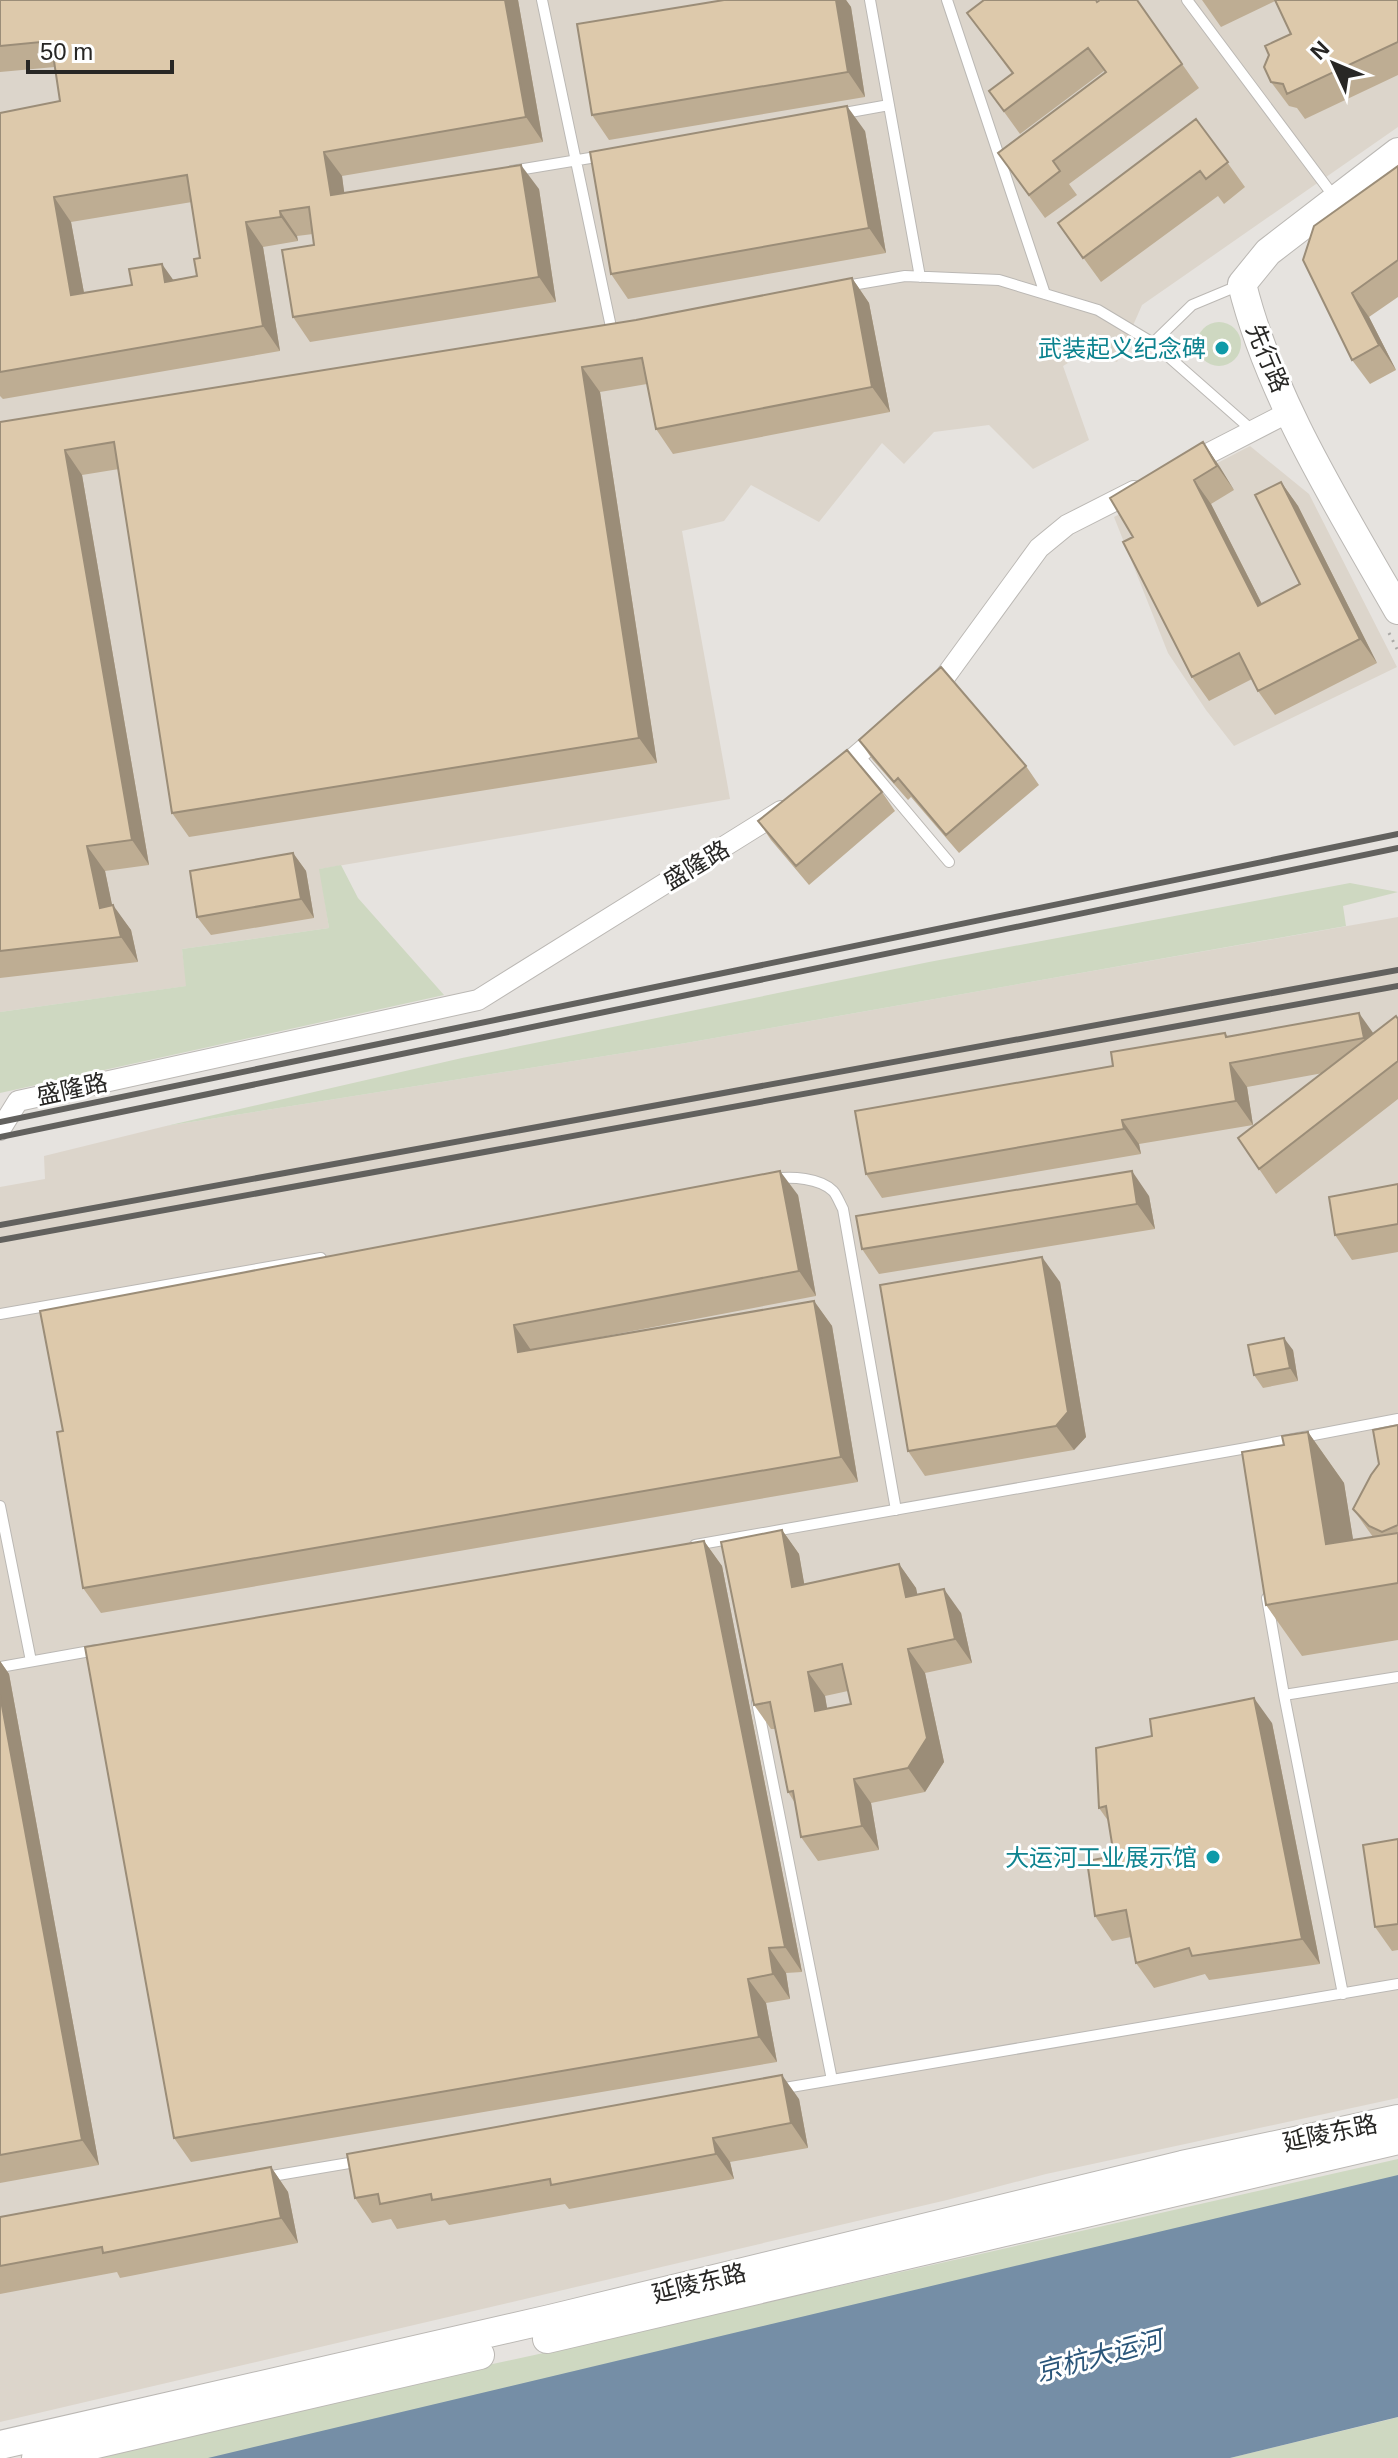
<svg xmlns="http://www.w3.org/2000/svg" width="1398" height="2458" font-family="Arial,'Noto Sans SC',sans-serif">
<rect width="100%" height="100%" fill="#e6e3df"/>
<path fill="#dcd5cb" d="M0 0H1398V127L1142 305 1117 362 1072 344 1068 363 1063 366 1089 440 1033 469 989 425 934 432 904 464 882 443 819 522 751 485 724 521 682 531 730 799 320 869 329 928 182 949 187 986 0 1012Z
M1250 446 1309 494 1397 667 1234 746 1206 710 1168 653 1114 517Z
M1398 917V2098L1046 2174 947 2200 0 2422V1187L45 1179 44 1156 166 1126 686 1043Z"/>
<path fill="#ced8c1" d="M1197 344a22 22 0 1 1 44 0a22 22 0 1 1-44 0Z
M341 865 358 898 444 995 0 1093V1012L186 986 182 949 329 928 319 869Z
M1350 883 1398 892 1343 906 1346 926 686 1043 166 1126 462 1058 929 962Z
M1398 2159V2185L283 2458H58L571 2347Z
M1398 2417V2458H1230L1387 2420Z"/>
<path fill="#758ea6" d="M1398 2175V2417L1230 2458H208Z"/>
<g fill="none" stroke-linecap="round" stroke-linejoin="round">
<g stroke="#bbb8b4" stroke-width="12">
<path id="lane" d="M542 0 611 327
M870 0 920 277
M947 0 1045 294
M1187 0 1335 198
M839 114 889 105
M512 171 602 156
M846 286 905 276 999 280 1098 310 1153 343 1253 431
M1153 343 1192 305 1240 285
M858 754 949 862
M774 1179C791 1176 820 1178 833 1191 837 1195 840 1204 843 1209L896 1510
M0 1314 321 1258
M0 1506 31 1661
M695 1545 1241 1449 1398 1419
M1267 1598 1284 1695 1398 1677
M0 1667 96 1650
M1284 1695 1343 1994
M757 1702 832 2080
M779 2089 1398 1984
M266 2177 361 2161"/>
</g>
<g stroke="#bbb8b4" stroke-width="22">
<path id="street" d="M1188 464 1291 411
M930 691 942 681 1039 548 1067 525 1134 491
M834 775 885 731
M0 1130 18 1101 478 1000 781 811"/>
</g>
<g stroke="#bbb8b4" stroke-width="30">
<path id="secondary" d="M1398 152 1268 252 1242 284C1270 398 1340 508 1398 610
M547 2339 1398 2140
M0 2445 550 2319 1182 2165 1398 2119
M36 2458 480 2355"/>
</g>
<path stroke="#aba9a6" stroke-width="3" stroke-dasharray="2 6" stroke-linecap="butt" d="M1389 633 1398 651"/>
<use href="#lane" stroke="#fff" stroke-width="10"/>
<use href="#street" stroke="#fff" stroke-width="20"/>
<use href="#secondary" stroke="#fff" stroke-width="28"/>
<path stroke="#62615e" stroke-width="6" d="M0 1122 1398 834
M0 1137 1398 848
M0 1225 1398 970
M0 1240 1398 986"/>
</g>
<path fill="#bead93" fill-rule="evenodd" d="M0 0H518L543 142 342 176 344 193 539 189 556 302 310 342 293 317 314 245 313 234 297 236 298 241 263 247 280 351 3 399 0 396V113L60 101 55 67 0 72ZM192 202 200 258 197 276 84 293 71 222Z
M724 0H846L851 7 865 97 609 140 592 115Z
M1137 0 1199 88 1069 184 1077 195 1045 218 998 153 1106 73 1104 71 1020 134 989 91 1012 74 967 13 1097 2Z
M1202 0H1398V75L1305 119 1297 108 1289 106 1271 82 1291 34 1275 1 1221 27Z
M1196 119 1245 187 1224 204 1218 196 1101 282 1058 223Z
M865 131 886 253 628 299 611 274Z
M1398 166V297L1369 317 1396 370 1370 384 1352 360 1303 260Z
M852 278 869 303 890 412 673 454 656 429 647 384 600 392 657 763 189 837 172 813 119 469 82 475 149 865 105 871 112 906 131 930 138 962 0 978V422L636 320Z
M1203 442 1234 490 1211 504 1262 604 1300 584 1281 482 1298 506 1377 663 1275 715 1258 691 1252 679 1209 701 1192 677 1133 537Z
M859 740 1026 766 1039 785 959 853 911 797 908 800 872 759Z
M882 792 895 811 809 885 771 840 758 821Z
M293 853 306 871 314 918 211 935 197 917Z
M1398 1019V1099L1276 1194 1238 1138 1323 1073 1247 1087 1253 1125 1139 1144 1141 1154 882 1198 866 1174 1113 1066 1225 1033 1228 1037 1374 1033Z
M1398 1184V1252L1352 1260 1335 1235Z
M798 1195 816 1296 543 1348 814 1301 832 1326 858 1482 101 1613 83 1588 63 1431Z
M1149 1196 1155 1229 879 1274 862 1249Z
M1060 1282 1086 1437 1074 1450 925 1476 908 1451Z
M1293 1350 1298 1381 1263 1388 1254 1375Z
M1398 1425V1640L1302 1656 1266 1605 1284 1445 1308 1432 1344 1483 1353 1540 1373 1537 1353 1509 1379 1464Z
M782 1530 799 1554 804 1584 899 1564 916 1588 917 1595 961 1613 972 1663 925 1673 944 1762 925 1792 871 1803 879 1850 818 1861 801 1837 795 1803 788 1792 775 1729H771L754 1705ZM848 1691 851 1704 827 1709 825 1696Z
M704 1541 722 1566 802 1972 786 1973 790 1999 766 2003 777 2062 191 2162 174 2138Z
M0 1661 9 1674 99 2165 0 2183Z
M1272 1723 1320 1964 1209 1980 1205 1974 1154 1988 1136 1963 1131 1937 1112 1941 1095 1916 1114 1856 1109 1822 1099 1808Z
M1398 1839V1950L1392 1951 1375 1927Z
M799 2099 808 2148 730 2162 734 2179 569 2209 565 2204 449 2225 445 2220 397 2229 391 2219 372 2223 355 2198Z
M271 2167 288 2192 298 2243 120 2278 117 2272 0 2294V2217Z"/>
<path fill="#9b8d78" d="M505 0H518L543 142 526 117Z
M836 0H846L851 7 865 97 848 72Z
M847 106 865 131 886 253 869 228Z
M324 152 342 176 348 220 331 195Z
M521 165 539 189 556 302 539 277Z
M54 197 71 222 89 320 71 295Z
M280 211 297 236 298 241 281 217Z
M246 222 263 247 280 351 263 326Z
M162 264 179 288 165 282Z
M852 278 869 303 890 412 872 387Z
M1352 293 1369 317 1396 370 1379 345Z
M582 367 600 392 657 763 639 738Z
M1203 442 1220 467 1234 490 1217 466Z
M65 450 82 475 149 865 132 840Z
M1194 480 1211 504 1275 630 1258 606Z
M1281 482 1298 506 1377 663 1360 639Z
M87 846 105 871 118 933 100 908Z
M293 853 306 871 314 918 301 899Z
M113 905 131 930 138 962 121 937Z
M1359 1013 1376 1037 1381 1062 1364 1038Z
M1230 1063 1247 1087 1253 1125 1236 1101Z
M1122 1120 1139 1144 1141 1154 1124 1129Z
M780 1171 798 1195 816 1296 799 1271Z
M1132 1171 1149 1196 1155 1229 1137 1204Z
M1042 1257 1060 1282 1086 1437 1074 1450 1056 1426Z
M814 1301 832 1326 858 1482 841 1457Z
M514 1325 531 1350 518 1352Z
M1284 1338 1293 1350 1298 1381 1290 1368Z
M1308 1432 1344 1483 1361 1589 1326 1544Z
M782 1530 799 1554 809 1611 792 1587Z
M704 1541 722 1566 802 1972 785 1947Z
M899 1564 916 1588 923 1621 906 1597Z
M944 1589 961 1613 972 1663 955 1639Z
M908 1649 925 1673 944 1762 925 1792 908 1768Z
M0 1661 9 1674 99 2165 82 2140 0 1695Z
M808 1672 825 1696 832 1736 815 1711Z
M1254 1698 1272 1723 1320 1964 1302 1939Z
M854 1779 871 1803 879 1850 862 1826Z
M769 1948 786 1973 790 1999 773 1974Z
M748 1979 766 2003 777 2062 759 2037Z
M782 2075 799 2099 808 2148 791 2123Z
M713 2138 730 2162 734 2179 716 2154Z
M271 2167 288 2192 298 2243 281 2218Z"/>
<path fill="#ddc9ab" stroke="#9b8d78" stroke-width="2" fill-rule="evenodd" d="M0 0H505L526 117 324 152 331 195 521 165 539 277 293 317 282 250 314 245 309 207 280 211 281 217 246 222 263 326 0 372V113L60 101 51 41 0 46ZM187 175 200 258 194 259 197 276 165 282 162 264 129 269 132 285 71 295 54 197Z
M724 0H836L848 72 592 115 577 24Z
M984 0H1096L1097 2 1100 0H1137L1182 64 1053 161 1060 171 1029 195 998 153 1106 72 1088 48 1004 111 989 91 1013 73 967 13Z
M1275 0H1398V42L1287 94 1283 84 1271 82 1264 67 1269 55 1265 46 1291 34Z
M847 106 869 228 611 274 590 152Z
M1196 119 1228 162 1206 179 1200 171 1083 258 1058 223Z
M1398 166V260L1352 293 1379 345 1352 360 1303 260 1314 226Z
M852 278 872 387 656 429 642 358 582 367 639 738 172 813 114 442 65 450 132 840 87 846 100 908 113 905 121 937 0 951V422L636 320Z
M1203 442 1217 466 1194 480 1258 606 1300 584 1255 495 1281 482 1360 639 1258 691 1239 653 1192 677 1123 542 1133 537 1110 498Z
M941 667 1026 766 946 835 898 778 894 782 859 740Z
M847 750 882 792 796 866 758 821Z
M293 853 301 899 197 917 190 871Z
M1359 1013 1364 1038 1230 1063 1236 1101 1122 1120 1124 1129 866 1174 855 1111 1113 1066 1111 1052 1225 1033 1226 1037Z
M1396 1016 1398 1019V1061L1259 1169 1238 1138Z
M780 1171 799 1271 514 1325 518 1352 814 1301 841 1457 83 1588 57 1432 63 1431 40 1311Z
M1132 1171 1137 1204 862 1249 856 1216Z
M1398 1184V1224L1335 1235 1329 1197Z
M1042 1257 1068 1412 1056 1426 908 1451 880 1285Z
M1284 1338 1290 1368 1254 1375 1248 1345Z
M1398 1425V1525L1382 1532 1369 1526 1353 1509 1371 1475 1379 1464 1373 1430Z
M1308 1432 1326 1544 1398 1533V1583L1266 1605 1242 1452 1284 1445 1282 1436Z
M782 1530 792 1587 899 1564 906 1597 944 1589 955 1639 908 1649 927 1738 908 1768 854 1779 862 1826 801 1837 793 1791 788 1792 770 1702 754 1705 721 1542ZM842 1664 851 1704 815 1711 808 1672Z
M704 1541 785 1947 769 1948 773 1974 748 1979 759 2037 174 2138 85 1647Z
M0 1695 82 2140 0 2155Z
M1254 1698 1302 1939 1192 1956 1189 1948 1136 1963 1126 1910 1095 1916 1087 1861 1114 1856 1106 1806 1099 1808 1096 1748 1152 1736 1150 1719Z
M1398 1839V1924L1375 1927 1363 1845Z
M782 2075 791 2123 713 2138 716 2154 551 2185 550 2179 432 2200 431 2194 380 2204 378 2194 355 2198 347 2154Z
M271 2167 281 2218 103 2253 102 2247 0 2266V2217Z"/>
<g fill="#0f9aa8" stroke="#fff" stroke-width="3">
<circle cx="1222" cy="348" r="8"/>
<circle cx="1213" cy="1857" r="8"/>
</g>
<g text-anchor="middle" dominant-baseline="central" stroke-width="6" stroke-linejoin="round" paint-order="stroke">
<g font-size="24" fill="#0d838f" stroke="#fff" text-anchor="end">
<text x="1206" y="348">武装起义纪念碑</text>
<text x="1197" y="1857">大运河工业展示馆</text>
</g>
<g font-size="24" fill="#282725" stroke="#fff">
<text transform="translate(1268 358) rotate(67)">先行路</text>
<text transform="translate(696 865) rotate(-31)">盛隆路</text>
<text transform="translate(72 1089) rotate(-12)">盛隆路</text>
<text transform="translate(1330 2133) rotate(-12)">延陵东路</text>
<text transform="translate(699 2283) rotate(-14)">延陵东路</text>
</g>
<g font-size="26" font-style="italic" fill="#2b567a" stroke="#fff">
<text transform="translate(1099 2356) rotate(-15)">京杭大运河</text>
</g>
</g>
<g transform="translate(1334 64) rotate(314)" stroke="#ffffff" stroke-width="6" paint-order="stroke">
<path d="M0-6L14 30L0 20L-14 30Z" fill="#282725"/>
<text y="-12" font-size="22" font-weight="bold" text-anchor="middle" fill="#282725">N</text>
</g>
<path d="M28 60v12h144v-12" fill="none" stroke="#282725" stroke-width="4"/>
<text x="40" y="60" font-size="24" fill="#282725" stroke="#ffffff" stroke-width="6" paint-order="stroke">50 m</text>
</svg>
